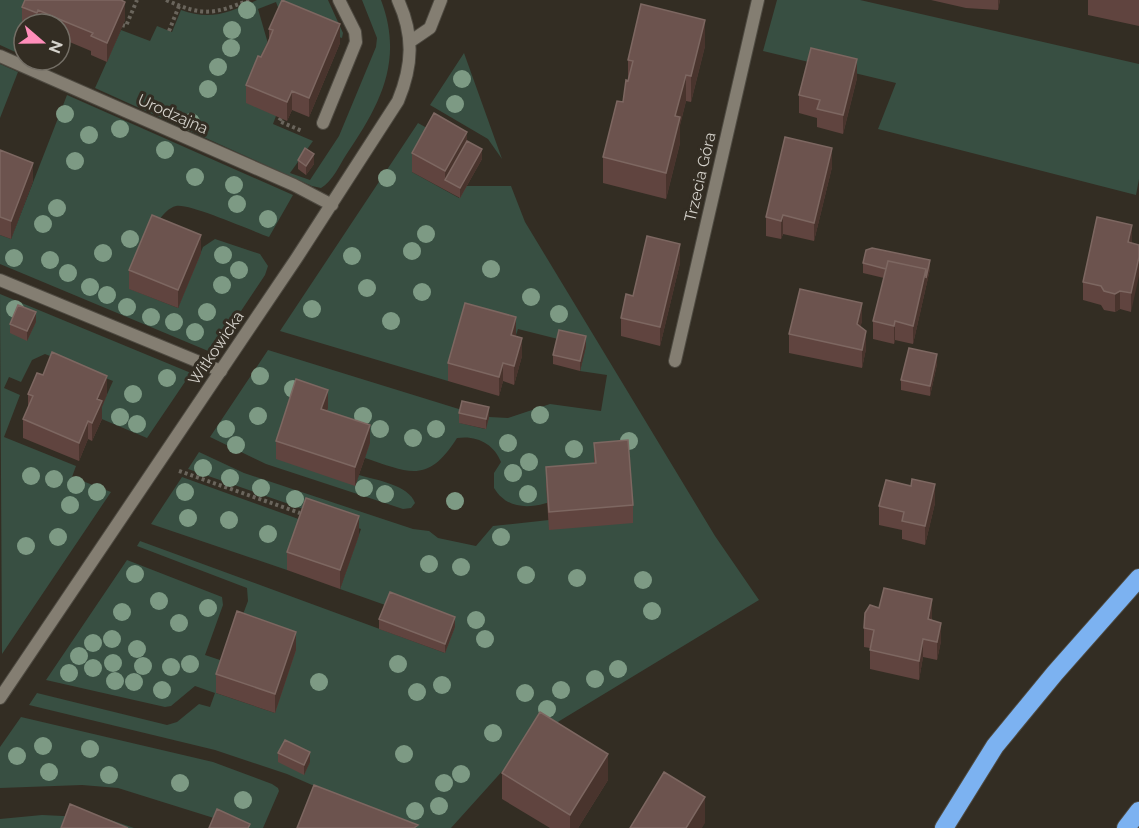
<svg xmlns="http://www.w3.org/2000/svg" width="1139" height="828" font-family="Raleway,sans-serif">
<rect width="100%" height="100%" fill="#332d23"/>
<path fill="#384f42" d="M0 0H33L22 25 24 56 0 45Z
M257 0H328L343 33 342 38 282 18 276 2 258 9 269 47 276 116 273 124 313 141 290 173 310 180 339 136 376 47 377 38 362 0H381C404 61 380 105 346 155 339 166 332 182 321 188L312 186 95 88 121 30 150 41 157 26 172 32 181 10C211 21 230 12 257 0Z
M777 0H860L1139 64V179L1136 195 878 129 896 83 763 51Z
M464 53 502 159 488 139 430 105Z
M0 64 18 72 0 118Z
M67 95 293 195 269 237C252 231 189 203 176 206 154 211 136 269 130 289L178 308 203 247 215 239 260 254 268 266 265 275 213 353 0 264V235L11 239Z
M418 123 434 132 412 172 459 198 466 186H511L525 222 715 536 759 600 533 737 451 828H371L378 814 287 774 215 750 29 705 37 693 167 725 177 722 199 704 210 707 215 693 195 686 171 706 165 707 46 680 127 560 222 597 223 605 205 655 226 662 216 693 275 713 237 630 248 601 247 588 137 546 140 541 445 653 388 606 340 589 361 529 188 469 199 452 244 473 413 529 429 531 438 538 476 546 493 526 549 520 596 481C568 495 517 526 494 488V473L501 462C494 444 477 435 457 438 428 484 410 473 365 458L369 443 296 398 355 486 359 475C376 480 409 485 415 503L411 508 403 509 266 464 210 437 268 350 462 410 460 423 485 429 489 417 508 418 550 404 601 411 607 375 580 371 586 346 518 329 516 335 465 321 448 381 280 331Z
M0 294 191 373 147 438 97 417 113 381 45 354 32 360 21 382 9 377 4 388 20 395 4 437 76 466 72 477 111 492 2 654Z
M182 477 304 521 287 570 151 524Z
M21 717 213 762 272 784 278 788 279 791 263 828H237L217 819 118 788 82 785 0 788V747Z
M42 815 105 818 134 828H0V819Z"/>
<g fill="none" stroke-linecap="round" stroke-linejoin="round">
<g stroke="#4e4a41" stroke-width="14">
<path id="service" d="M323 123 356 42 355 32 339 0
M0 280 221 371"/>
</g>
<g stroke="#4e4a41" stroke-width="14">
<path id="minor" d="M411 41 430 28 441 0
M0 56 294 185 332 205
M675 361 758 0
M0 698 296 259 398 101C413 65 414 35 398 0"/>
</g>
<g stroke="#4e4a41" stroke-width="20">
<path id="motorway" d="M944 828 995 746 1055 673 1139 578
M1126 828 1139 811"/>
</g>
<path stroke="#6a655c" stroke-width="4" stroke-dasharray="3 3" stroke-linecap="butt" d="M166 0C202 16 213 15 249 0
M122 25 126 26 137 0
M169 31 179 6
M281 118 279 121 302 131
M179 471 300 513"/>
<use href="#service" stroke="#847e72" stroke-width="12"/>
<use href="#minor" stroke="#847e72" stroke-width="12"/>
<use href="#motorway" stroke="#7cb2f1" stroke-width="18"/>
</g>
<g fill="#7d9a84">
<circle cx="247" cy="10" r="9"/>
<circle cx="232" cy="30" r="9"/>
<circle cx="231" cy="48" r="9"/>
<circle cx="218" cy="67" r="9"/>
<circle cx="462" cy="79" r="9"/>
<circle cx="208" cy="89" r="9"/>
<circle cx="455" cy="104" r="9"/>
<circle cx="65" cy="114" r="9"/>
<circle cx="191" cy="122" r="9"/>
<circle cx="120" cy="129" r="9"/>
<circle cx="89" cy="135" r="9"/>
<circle cx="165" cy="150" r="9"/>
<circle cx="75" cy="161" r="9"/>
<circle cx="195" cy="177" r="9"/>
<circle cx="387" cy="178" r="9"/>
<circle cx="234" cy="185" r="9"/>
<circle cx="237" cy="204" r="9"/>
<circle cx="57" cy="208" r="9"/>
<circle cx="268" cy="219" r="9"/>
<circle cx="43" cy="224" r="9"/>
<circle cx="426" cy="234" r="9"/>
<circle cx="130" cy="239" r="9"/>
<circle cx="412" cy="251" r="9"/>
<circle cx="103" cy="253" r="9"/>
<circle cx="223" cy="255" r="9"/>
<circle cx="352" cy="256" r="9"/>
<circle cx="14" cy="258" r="9"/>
<circle cx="50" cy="260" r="9"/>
<circle cx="491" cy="269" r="9"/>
<circle cx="239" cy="270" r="9"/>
<circle cx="68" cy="273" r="9"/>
<circle cx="222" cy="285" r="9"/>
<circle cx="90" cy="287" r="9"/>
<circle cx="367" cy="288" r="9"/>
<circle cx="422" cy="292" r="9"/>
<circle cx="107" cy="295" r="9"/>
<circle cx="531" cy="297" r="9"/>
<circle cx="127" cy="307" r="9"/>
<circle cx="15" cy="309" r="9"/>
<circle cx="312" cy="309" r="9"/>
<circle cx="207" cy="312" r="9"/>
<circle cx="559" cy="314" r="9"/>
<circle cx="151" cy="317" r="9"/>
<circle cx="391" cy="321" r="9"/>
<circle cx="174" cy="322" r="9"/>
<circle cx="195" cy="332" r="9"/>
<circle cx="260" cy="376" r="9"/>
<circle cx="167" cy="378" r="9"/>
<circle cx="293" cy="389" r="9"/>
<circle cx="133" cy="394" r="9"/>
<circle cx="540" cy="415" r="9"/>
<circle cx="258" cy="416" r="9"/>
<circle cx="363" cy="416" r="9"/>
<circle cx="120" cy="417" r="9"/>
<circle cx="137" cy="424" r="9"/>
<circle cx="226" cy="429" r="9"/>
<circle cx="380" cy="429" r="9"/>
<circle cx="436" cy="429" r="9"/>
<circle cx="413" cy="438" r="9"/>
<circle cx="629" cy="441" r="9"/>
<circle cx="508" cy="443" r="9"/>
<circle cx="236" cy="445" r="9"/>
<circle cx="574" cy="449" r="9"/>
<circle cx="529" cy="462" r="9"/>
<circle cx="203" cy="468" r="9"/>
<circle cx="513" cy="473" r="9"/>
<circle cx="31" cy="476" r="9"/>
<circle cx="230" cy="478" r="9"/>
<circle cx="54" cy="479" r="9"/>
<circle cx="76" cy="485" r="9"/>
<circle cx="261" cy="488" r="9"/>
<circle cx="364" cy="488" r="9"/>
<circle cx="97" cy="492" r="9"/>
<circle cx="185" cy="492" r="9"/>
<circle cx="385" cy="494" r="9"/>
<circle cx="528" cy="494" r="9"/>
<circle cx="295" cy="499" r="9"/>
<circle cx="455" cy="501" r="9"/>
<circle cx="70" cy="505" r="9"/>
<circle cx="188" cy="518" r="9"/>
<circle cx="229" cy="520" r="9"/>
<circle cx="268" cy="534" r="9"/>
<circle cx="58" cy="537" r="9"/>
<circle cx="501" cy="537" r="9"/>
<circle cx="26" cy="546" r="9"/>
<circle cx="429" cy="564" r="9"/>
<circle cx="461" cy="567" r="9"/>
<circle cx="135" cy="574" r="9"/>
<circle cx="526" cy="575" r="9"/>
<circle cx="577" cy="578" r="9"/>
<circle cx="643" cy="580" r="9"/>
<circle cx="159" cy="601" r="9"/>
<circle cx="208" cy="608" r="9"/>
<circle cx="652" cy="611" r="9"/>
<circle cx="122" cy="612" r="9"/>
<circle cx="476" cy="620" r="9"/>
<circle cx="179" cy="623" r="9"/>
<circle cx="112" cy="639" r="9"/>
<circle cx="485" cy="639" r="9"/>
<circle cx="93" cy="643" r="9"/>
<circle cx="137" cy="649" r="9"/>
<circle cx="79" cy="656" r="9"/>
<circle cx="113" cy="663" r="9"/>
<circle cx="190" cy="664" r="9"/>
<circle cx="398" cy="664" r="9"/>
<circle cx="143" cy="666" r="9"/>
<circle cx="171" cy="667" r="9"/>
<circle cx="93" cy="668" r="9"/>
<circle cx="618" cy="669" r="9"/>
<circle cx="69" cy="673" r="9"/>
<circle cx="595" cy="679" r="9"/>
<circle cx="115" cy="681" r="9"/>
<circle cx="134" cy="682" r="9"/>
<circle cx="319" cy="682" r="9"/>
<circle cx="442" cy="685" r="9"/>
<circle cx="162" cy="690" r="9"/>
<circle cx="561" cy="690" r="9"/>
<circle cx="417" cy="692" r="9"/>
<circle cx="525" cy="693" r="9"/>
<circle cx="547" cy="709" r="9"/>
<circle cx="493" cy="733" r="9"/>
<circle cx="43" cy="746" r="9"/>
<circle cx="90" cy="749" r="9"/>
<circle cx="404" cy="754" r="9"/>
<circle cx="17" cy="756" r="9"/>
<circle cx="49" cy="772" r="9"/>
<circle cx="461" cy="774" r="9"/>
<circle cx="109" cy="775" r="9"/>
<circle cx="180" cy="783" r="9"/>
<circle cx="444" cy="783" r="9"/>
<circle cx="243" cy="800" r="9"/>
<circle cx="439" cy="806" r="9"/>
<circle cx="415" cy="811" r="9"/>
</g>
<path fill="#60443f" d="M931 0H1000L998 10 966 8Z
M1088 0H1139V26L1088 15Z
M22 7 125 20 107 62 91 55V51L60 38V24H24V26L22 25Z
M269 29 340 43 309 117 292 110 287 121 246 103V85L269 39Z
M705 46 691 102 686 101 680 125V143L666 199 603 183V157L623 102 628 80V60Z
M857 78 843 134 817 127V118L799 113V95Z
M467 141 482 159 460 198 412 172V153Z
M0 150 33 181 11 239 0 235Z
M298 160 314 164 306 175 298 169Z
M832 167 814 241 783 234 781 239 766 236V217Z
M1132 225 1131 312 1120 309 1115 312 1104 310 1101 305 1083 300V282Z
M201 253 178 308 129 289V270Z
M680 263 660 346 621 336V318L633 296Z
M863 263 930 269 913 344 895 340 894 344 873 339V321L884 278 863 273Z
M862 321 860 327 866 349 862 368 789 353V334Z
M36 322 27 341 10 333V324Z
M516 336 522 356 514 385 503 381 499 396 448 381V363Z
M586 346 580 371 553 364V355Z
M937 364 930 396 901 390V380Z
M28 394H107L102 407V419L92 441 88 439 79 461 23 438V419L28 407Z
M328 408 327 411 370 443 355 486 276 459V441Z
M459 413 489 417 486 429 459 423Z
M594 443 633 505V523L549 530 546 486V467L594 463Z
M935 503 925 545 902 539V530L879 525V506Z
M359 535 340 589 287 570V552Z
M879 608 932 617V620L941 641 937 660 923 657 919 680 870 669V648L864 647V628Z
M379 619 455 627 445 653 379 629Z
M296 650 275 713 216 693V674Z
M278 753 310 762 304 775 278 762Z
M502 773 608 780 578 828H550L502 799Z"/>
<path fill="#49342d" d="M998 0H1000L998 10Z
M125 2V20L107 62V43Z
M38 10V24H37V13Z
M705 20V46L691 102V76Z
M340 24V43L309 117V98Z
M857 59V78L843 134V115Z
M686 75V101L680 125V143L666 199V173L675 116Z
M292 91V110L287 121V102Z
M467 132V151L445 180V171Z
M832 148V167L814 241V223Z
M482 149V159L460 198V188Z
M314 154V164L306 175V166Z
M33 163V181L11 239V221Z
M783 215V234L781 239V221Z
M1132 225V243L1128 242Z
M201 235V253L178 308V290Z
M680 244V263L660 346V327Z
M1139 257V276L1131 312V293Z
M930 260V269L913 344V326L926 269Z
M1120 291V309L1115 312V294Z
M862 303V321L857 342V324Z
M36 312V322L27 341V331Z
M516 317V335L511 353V335Z
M895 321V340L894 344V326Z
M866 331V349L862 368V350Z
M586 336V346L580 371V361Z
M522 338V356L514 385V366Z
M937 354V364L930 396V386Z
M503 363V381L499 396V377Z
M107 376V394L102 407V419L92 441V423L97 399Z
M328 390V408L321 427V409Z
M489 407V417L486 429V419Z
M88 421V439L79 461V443Z
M370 425V443L355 486V467Z
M935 484V503L925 545V526Z
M359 516V535L340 589V570Z
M932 599V617L928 638V619Z
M455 617V627L445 653V644Z
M941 623V641L937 660V642Z
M296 632V650L275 713V694Z
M923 639V657L919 680V661Z
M310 752V762L304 775V765Z
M608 754V780L578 828H570V815Z
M705 797V823L702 828H686Z"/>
<path fill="#6c534e" stroke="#7d6761" stroke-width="1.5" d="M25 0H121L125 2 107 43 91 36 93 33 66 22 38 10 37 13 22 7Z
M282 0 340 24 309 98 292 91 287 102 246 85 258 56 261 57 268 43 273 30 269 29Z
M641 4 705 20 691 76 686 75 675 116 680 117 666 173 603 157 617 101 623 102 626 80 628 81 633 61 628 60Z
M811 48 857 59 843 115 817 109 820 100 799 95Z
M434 113 467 132 445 171 412 153Z
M785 137 832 148 814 223 783 215 781 221 766 217Z
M467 141 482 149 460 188 445 180Z
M305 148 314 154 306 166 298 160Z
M0 150 33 163 11 221 0 217Z
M152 215 201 235 178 290 129 270Z
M1097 217 1132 225 1128 242 1139 245V257L1131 293 1120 291 1115 294 1104 291 1101 286 1083 282Z
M647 236 680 244 660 327 621 318 626 294 633 296Z
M872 248 930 260 926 278V269L888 261 886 269 863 263 866 250Z
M888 261 926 269 913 326 895 321 894 326 873 321Z
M800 289 862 303 857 324 866 331 862 350 789 334Z
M465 303 516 317 511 335 522 338 514 366 503 363 499 377 448 363Z
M18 305 36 312 27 331 10 324Z
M559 330 586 336 580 361 553 355Z
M909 348 937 354 930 386 901 380Z
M52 352 107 376 97 399 102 401 92 423 88 421 79 443 23 419 33 396 28 394 37 373 43 375Z
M296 379 328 390 321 409 370 425 355 467 276 441Z
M462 401 489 407 486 419 459 413Z
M628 440 633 505 549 512 546 467 596 463 594 443Z
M912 479 935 484 925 526 902 521 904 512 879 506 886 480 911 486Z
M306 498 359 516 340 570 287 552Z
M884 588 932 599 928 619 941 623 937 642 923 639 919 661 870 650 874 630 864 628 865 613 870 605 879 608Z
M390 592 455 617 445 644 379 619Z
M237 611 296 632 275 694 216 674Z
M540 712 608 754 570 815 502 773Z
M285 740 310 752 304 765 278 753Z
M664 772 705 797 686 828H630Z
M314 785 418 825 414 828H297Z
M70 804 128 828H61Z
M217 809 250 824 248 828H209Z"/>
<g text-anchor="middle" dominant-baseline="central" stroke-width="6" stroke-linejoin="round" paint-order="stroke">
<g font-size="16" fill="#d5d2cb" stroke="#332d23">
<text transform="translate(173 114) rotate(24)">Urodzajna</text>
<text transform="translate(700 177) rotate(-77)">Trzecia Góra</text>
<text transform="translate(216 348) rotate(-56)">Witkowicka</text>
</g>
</g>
<g transform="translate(42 42) rotate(110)"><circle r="28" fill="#332d23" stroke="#746f66" stroke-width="1.5"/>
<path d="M0-4.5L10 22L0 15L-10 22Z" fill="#ff8eba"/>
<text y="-9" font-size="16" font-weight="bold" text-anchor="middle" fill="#d5d2cb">N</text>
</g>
</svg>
